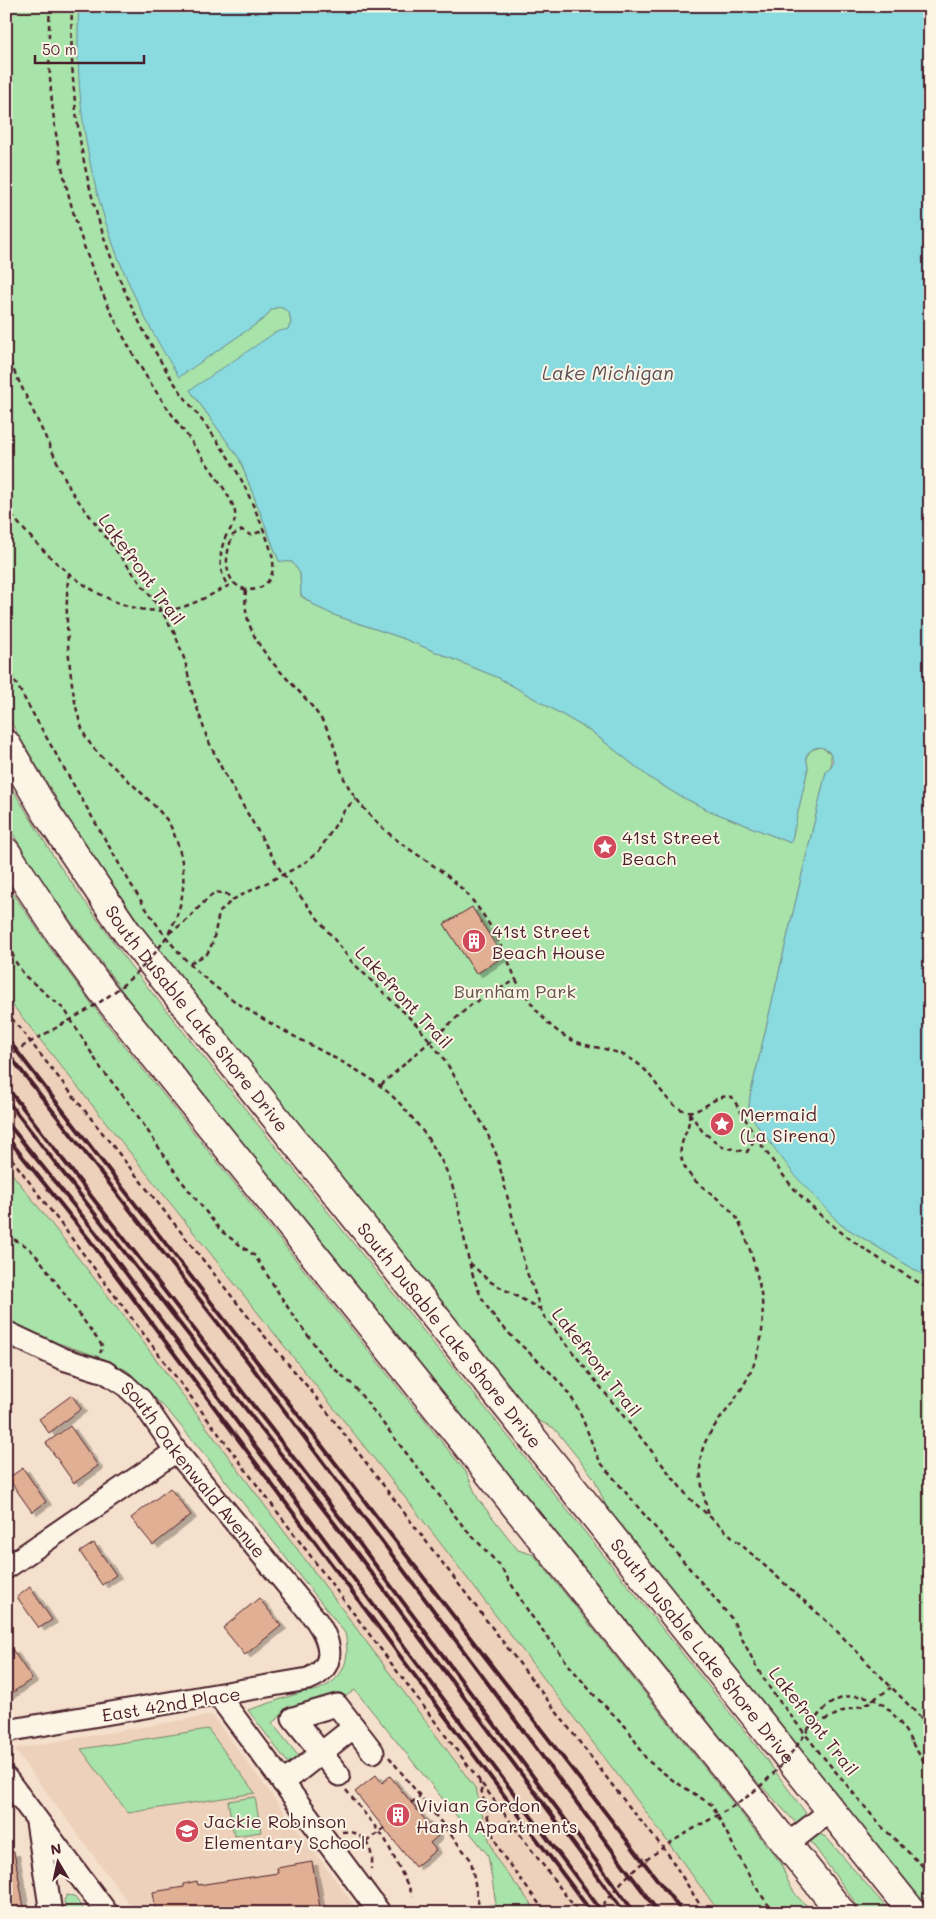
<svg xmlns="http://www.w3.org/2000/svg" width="936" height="1919" font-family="Mali,sans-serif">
<defs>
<filter id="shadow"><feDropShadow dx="5.5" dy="3" stdDeviation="0" flood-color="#0004"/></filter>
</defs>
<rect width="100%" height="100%" fill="#f4e0cc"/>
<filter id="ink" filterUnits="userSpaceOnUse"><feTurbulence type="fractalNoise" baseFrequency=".02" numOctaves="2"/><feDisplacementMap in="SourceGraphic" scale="10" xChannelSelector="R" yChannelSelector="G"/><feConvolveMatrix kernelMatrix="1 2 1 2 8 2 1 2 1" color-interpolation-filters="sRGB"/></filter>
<g filter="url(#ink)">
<path fill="#eed1bb" d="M6 997 415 1510 643 1808 720 1913H538L497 1860 487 1834 123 1315 6 1166Z
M212 1715 360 1913H136L14 1749Z"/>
<path fill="#a8e3a9" stroke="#79816a" d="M6 6H79C73 145 105 259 179 376L265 318 272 309 280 307 289 312 291 323 288 329 190 390 239 458 279 561 292 562 300 573 301 596 317 607 334 615 402 638 499 678 592 732 650 778 678 795 708 810 791 843 808 768 806 757 811 750 821 747 831 754V766L826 772 750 1096 749 1107 840 1224 930 1279V1910L606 1506 594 1478 554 1428 537 1420 142 927 77 833 6 714Z
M6 778 57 862 129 964 755 1744 805 1812 807 1817 802 1823H796L752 1776 129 1000 48 890 6 823Z
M6 883 51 949 106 1023 466 1472 478 1499 518 1550 534 1555 781 1863C790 1888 795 1900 819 1913H720L643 1808 415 1510 6 997Z
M6 1166 123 1315 476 1789 487 1834 497 1860 538 1913H443L496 1904 488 1855 355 1690 343 1698 299 1711 294 1705 272 1723 304 1763 294 1771 254 1718 248 1710C266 1705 282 1698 300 1693 307 1691 316 1692 322 1688 346 1677 350 1657 345 1633L210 1461 169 1412 128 1371 105 1359 58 1343 6 1319Z
M208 1729 255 1793 128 1813 81 1749Z
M255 1797 261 1832 234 1836 228 1801Z
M817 1833 826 1837 891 1913H863L811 1842V1838Z
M67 1895 74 1896 86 1913H66L64 1900Z"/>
<path fill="#89dbdf" stroke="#709097" d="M79 6H930V1279L840 1224 797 1178 759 1128 752 1117 749 1107 750 1096 826 772C845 759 819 734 806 756L808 768 791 843 708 810 678 795 650 778 592 732 499 678 402 638 334 615 317 607 301 595 300 573 292 562 279 561 239 458 190 390 276 332 288 329 291 323 289 312 280 307 272 309 265 318 179 377C107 263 71 142 79 6Z"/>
<path fill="#e1af93" stroke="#4a1f2b" filter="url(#shadow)" d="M472 907 503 957 476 974 444 924Z
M72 1395 81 1409 49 1433 39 1419Z
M70 1426 98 1466 74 1483 46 1443Z
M23 1468 46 1502 32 1512 8 1478Z
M170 1488 191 1515 153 1545 131 1518Z
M94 1543 116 1575 102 1585 80 1552Z
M30 1587 52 1620 39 1628 17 1597Z
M259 1598 281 1626 245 1655 223 1628Z
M12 1649 32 1679 6 1697V1653Z
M376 1775 382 1783 390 1776 438 1836 430 1843 436 1850 415 1867 355 1792Z
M14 1852 25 1913H6V1854Z
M312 1862 321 1913H156L153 1892 184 1887V1884L197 1881 198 1885 278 1873 277 1868Z"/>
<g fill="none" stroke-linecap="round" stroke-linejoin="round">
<g stroke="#4a1f2b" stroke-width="25">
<g id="minor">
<path id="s1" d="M6 1332 63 1359 105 1372 125 1385 141 1400 176 1451 316 1620C331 1642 338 1667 308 1679L6 1731"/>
<path d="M6 1568 176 1451"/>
<path d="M218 1695 380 1913"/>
<path d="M339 1775 293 1718 337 1705 373 1752"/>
<path d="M6 1778 107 1913"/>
<path d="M283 1783 354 1727"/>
<path d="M37 1822 51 1913"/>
<path d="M788 1844 830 1811"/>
</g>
</g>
<g stroke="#4a1f2b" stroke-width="31">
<g id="highway">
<path id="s2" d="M6 744 46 812 126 931 913 1913"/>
<path d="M6 852 61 935 103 992 842 1913"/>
</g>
</g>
<path stroke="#4a1f2b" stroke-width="2.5" stroke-dasharray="5 4" stroke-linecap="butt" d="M50 6C42 136 78 266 146 376 163 403 182 428 200 454 212 471 226 489 234 508 238 521 232 526 226 536 219 551 218 572 228 586
M72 6C67 136 98 259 166 370 194 415 227 445 249 496 256 512 271 544 273 560 278 605 206 601 233 535L242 530 250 535 263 531
M6 354 71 491 161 610 175 634 185 661 192 692 207 738 223 771 282 873 352 962 416 1024 431 1042 446 1062 485 1128 497 1156 526 1270 543 1315 689 1498 831 1625 930 1727
M6 508C43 555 108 622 175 609 194 605 216 592 234 583
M69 573C63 606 69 716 89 742 96 753 107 761 116 769 134 786 152 802 168 821
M246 590C238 653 306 683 329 733 335 746 338 762 343 776 350 792 362 807 374 819 396 844 426 858 451 879 482 904 502 944 516 980
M6 665C35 718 65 770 95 822 125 873 153 930 197 971 231 1003 276 1027 318 1049 349 1066 378 1079 402 1106 426 1133 448 1164 456 1199 465 1232 466 1267 482 1298 503 1337 543 1359 568 1393 584 1414 589 1441 601 1463L732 1619 757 1668 773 1693 820 1753 880 1825 930 1873
M169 933C187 923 199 905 215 892L227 894 232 900
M6 936 15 961 25 976 65 1010 100 1067 131 1106 180 1179 221 1231 255 1256 292 1314 329 1364 354 1386 463 1526 500 1566 530 1614 572 1669 594 1695 627 1728 647 1760 674 1781 712 1805 753 1883 774 1913
M190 963 207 954 213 942 219 913 232 900 302 865 319 851 344 811 356 798
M6 1011 245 1313 312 1392 623 1799 668 1854 705 1913
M381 1085 472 1004 516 980C535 1010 553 1038 590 1046 610 1050 626 1053 642 1067 656 1079 667 1108 687 1111 704 1114 713 1093 732 1097L756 1137 747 1152 723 1147 703 1132 688 1111
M689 1113C692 1129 676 1143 682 1160 689 1182 706 1187 720 1201 726 1206 732 1211 736 1217 747 1234 760 1281 762 1301 766 1346 753 1375 727 1410 716 1424 704 1438 701 1456 698 1476 704 1496 709 1516
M756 1137C767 1153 778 1169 790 1184 828 1229 879 1260 930 1289
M6 1151 579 1913
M6 1235 28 1247 40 1260 103 1347 100 1353
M470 1263 489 1281 540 1309
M808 1728 843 1711 865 1705 891 1688
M912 1743 930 1771
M389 1757 471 1860 480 1913
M479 1780 491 1831 503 1856 546 1913
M346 1790 385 1839 413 1896
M411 1803 420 1796
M342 1832C363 1829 376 1851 371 1869
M366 1842 384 1828"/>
<use href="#minor" stroke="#fcf5e5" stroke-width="21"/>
<use href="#highway" stroke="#fcf5e5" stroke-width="28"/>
<path stroke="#4a1f2b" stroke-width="4" d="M6 1037 683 1913
M6 1051 246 1359 659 1913
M6 1086 344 1523 635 1913
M6 1099 338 1528 625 1913
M6 1121 96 1233 603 1913
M6 1136 88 1238 592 1913"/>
<path stroke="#4a1f2b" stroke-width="2.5" stroke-dasharray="5 4" stroke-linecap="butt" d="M6 1057C41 1034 81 1017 114 992 173 947 204 891 168 821
M598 1913C623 1872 660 1848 700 1825 720 1814 741 1803 758 1788 773 1775 787 1759 799 1743 814 1722 825 1697 854 1696 884 1694 900 1721 912 1743"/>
</g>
</g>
<defs>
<g id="sight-disc" transform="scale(1.25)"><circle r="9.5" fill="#d1495b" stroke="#fcf5e5"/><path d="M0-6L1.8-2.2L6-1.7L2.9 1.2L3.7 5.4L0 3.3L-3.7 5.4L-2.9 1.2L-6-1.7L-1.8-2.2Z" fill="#fff"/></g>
<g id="building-disc" transform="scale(1.25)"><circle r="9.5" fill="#d1495b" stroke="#fcf5e5"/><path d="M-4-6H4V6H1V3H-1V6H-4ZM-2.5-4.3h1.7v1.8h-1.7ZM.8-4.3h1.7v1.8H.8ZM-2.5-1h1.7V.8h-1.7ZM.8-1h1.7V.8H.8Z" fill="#fff"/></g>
<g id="school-disc" transform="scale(1.25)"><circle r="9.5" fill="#d1495b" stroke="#fcf5e5"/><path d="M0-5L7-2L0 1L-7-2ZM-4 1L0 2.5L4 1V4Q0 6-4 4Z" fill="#fff"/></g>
</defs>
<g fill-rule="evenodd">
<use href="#sight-disc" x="605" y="847"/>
<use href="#building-disc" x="474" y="941"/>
<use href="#sight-disc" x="722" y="1124"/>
<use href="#building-disc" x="398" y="1815"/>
<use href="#school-disc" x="187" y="1831"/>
</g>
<g text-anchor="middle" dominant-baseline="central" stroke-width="4" stroke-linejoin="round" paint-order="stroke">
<g font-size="18" fill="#4a1f2b" stroke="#fcf5e5">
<text transform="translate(142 569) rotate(54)">Lakefront Trail</text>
<text transform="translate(404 997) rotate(47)">Lakefront Trail</text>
<text stroke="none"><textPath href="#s2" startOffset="335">South DuSable Lake Shore Drive</textPath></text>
<text stroke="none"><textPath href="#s2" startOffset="740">South DuSable Lake Shore Drive</textPath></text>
<text transform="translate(597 1362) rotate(52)">Lakefront Trail</text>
<text stroke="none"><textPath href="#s1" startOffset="240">South Oakenwald Avenue</textPath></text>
<text stroke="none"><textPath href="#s2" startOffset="1145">South DuSable Lake Shore Drive</textPath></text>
<text transform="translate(171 1704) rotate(-9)">East 42nd Place</text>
<text transform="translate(814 1721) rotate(52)">Lakefront Trail</text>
</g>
<g font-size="18" fill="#4a1f2b" stroke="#fcf5e5" text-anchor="start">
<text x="622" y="837">41st Street<tspan x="622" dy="21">Beach</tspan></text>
<text x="492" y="931">41st Street<tspan x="492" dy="21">Beach House</tspan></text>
<text x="740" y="1114">Mermaid<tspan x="740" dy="21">(La Sirena)</tspan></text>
<text x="416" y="1805">Vivian Gordon<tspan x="416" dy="21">Harsh Apartments</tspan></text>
<text x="204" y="1821">Jackie Robinson<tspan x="204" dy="21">Elementary School</tspan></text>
</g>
<g font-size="18" fill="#62504a" stroke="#fcf5e5">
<text x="515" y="991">Burnham Park</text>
</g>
<g font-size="19" font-style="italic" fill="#5a4e58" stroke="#fcf5e5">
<text x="608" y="372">Lake Michigan</text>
</g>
</g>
<rect width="936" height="1919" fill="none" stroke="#fcf5e5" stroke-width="25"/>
<rect x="12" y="12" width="911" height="1894" fill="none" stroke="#4a1f2b" stroke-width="2" filter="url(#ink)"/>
<g transform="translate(58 1862) rotate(351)" stroke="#fcf5e5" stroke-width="4" paint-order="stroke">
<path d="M0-4L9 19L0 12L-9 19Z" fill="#4a1f2b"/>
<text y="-8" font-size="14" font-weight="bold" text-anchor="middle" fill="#4a1f2b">N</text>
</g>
<path d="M35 55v8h109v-8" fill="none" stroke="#4a1f2b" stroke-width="2.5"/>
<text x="42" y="55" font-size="15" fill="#4a1f2b" stroke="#fcf5e5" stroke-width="4" paint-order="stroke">50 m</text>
</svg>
